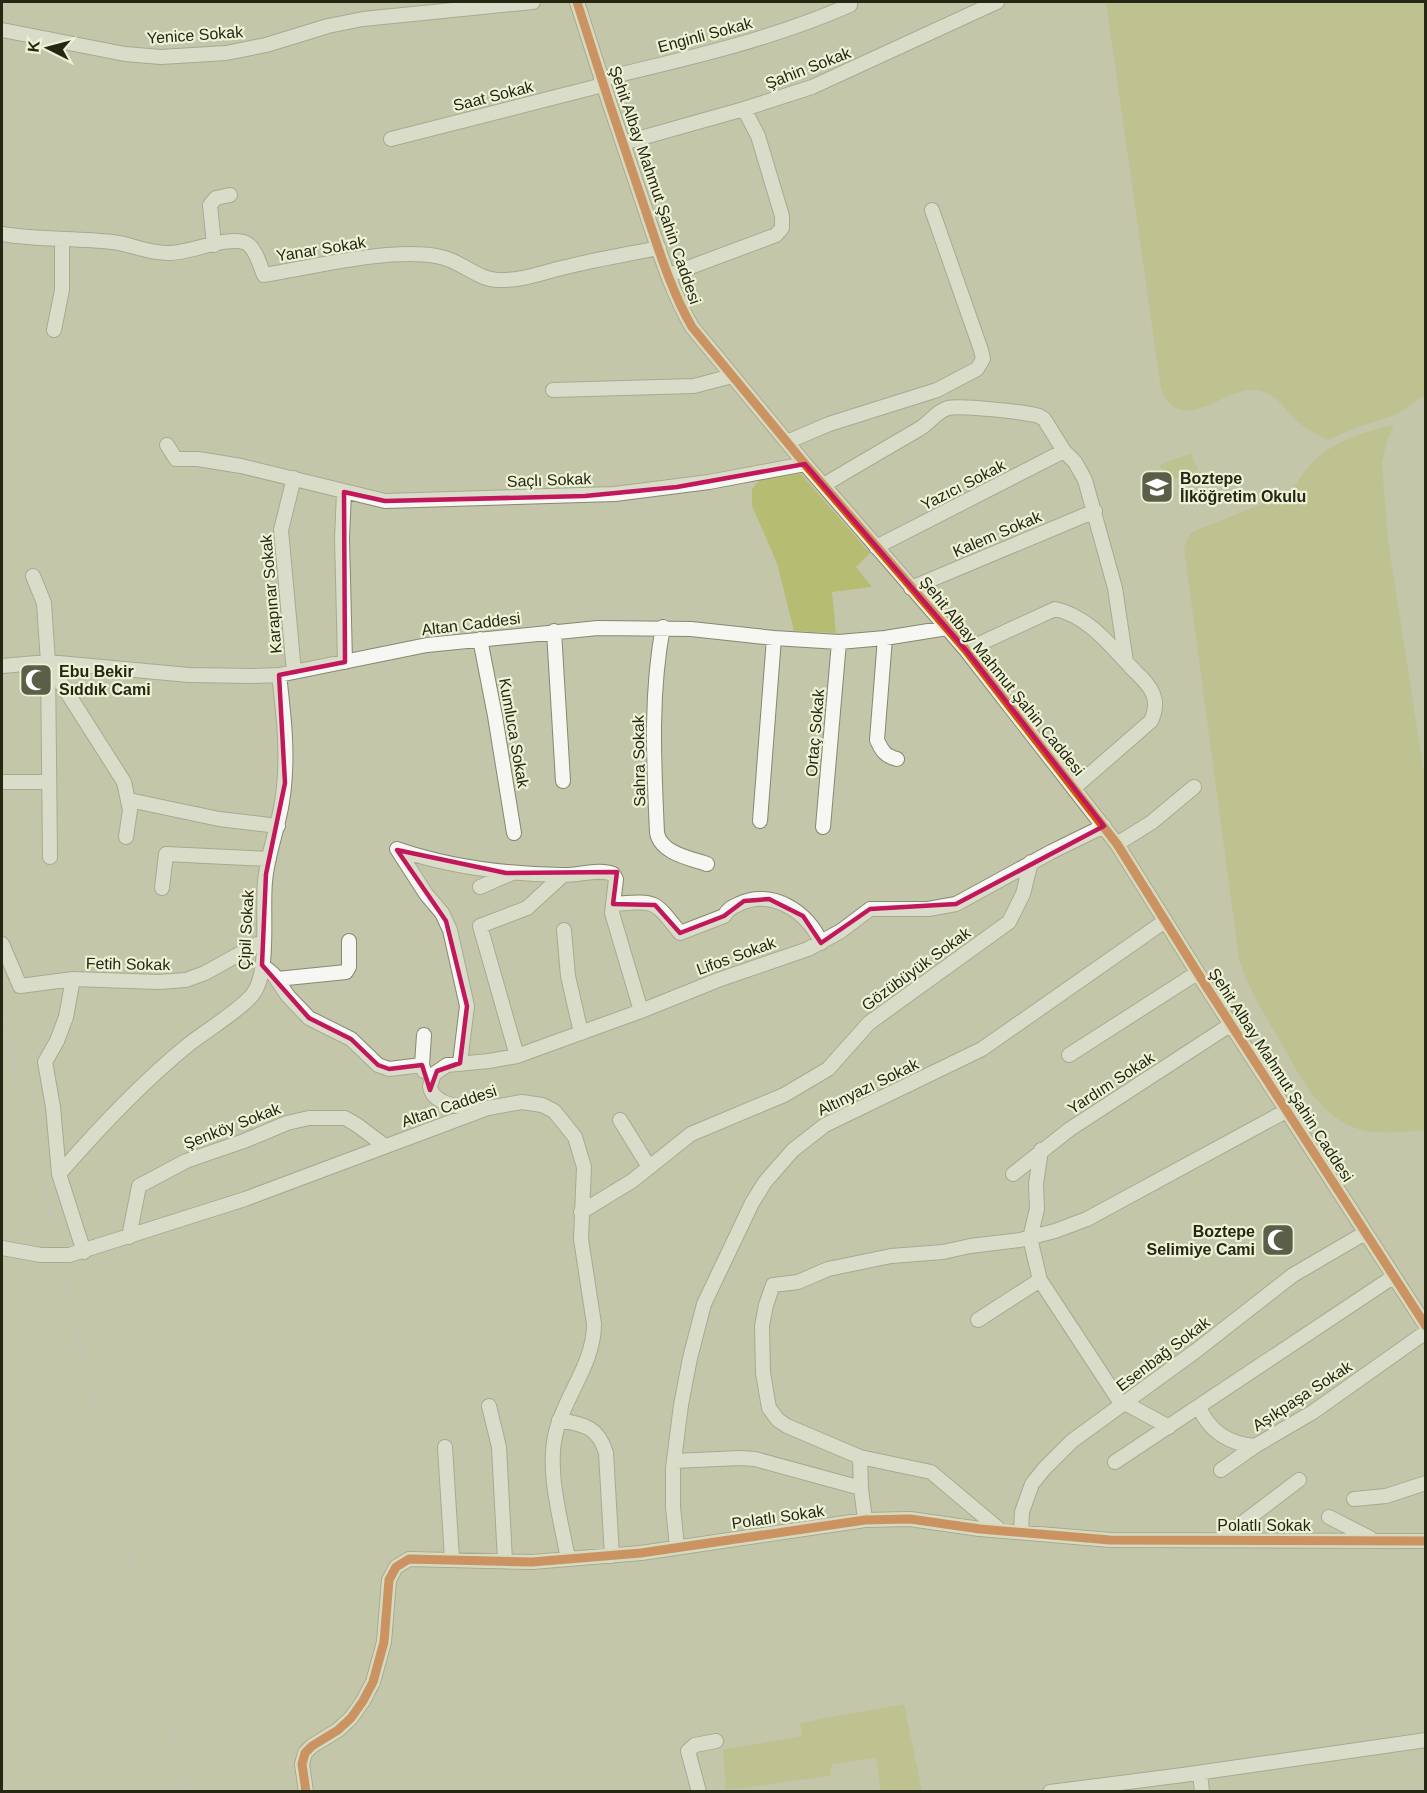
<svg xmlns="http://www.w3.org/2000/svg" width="1427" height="1793" font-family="Helvetica,sans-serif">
<rect width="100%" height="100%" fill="#c3c6a9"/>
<path fill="#b6bd72" d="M1106 2H1425V395L1396 415 1357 427 1328 440C1317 435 1306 429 1297 421 1283 408 1276 391 1253 390 1223 389 1180 437 1161 389Z
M1394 425 1387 440 1382 463 1388 541 1425 779 1426 1130C1403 1132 1374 1136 1353 1127 1316 1112 1298 1072 1280 1041 1264 1014 1248 989 1239 959L1184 548 1188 537 1194 531 1285 495C1296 487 1300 476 1309 466 1331 442 1363 431 1394 425Z
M1191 453 1198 470 1166 482 1160 465Z
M796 471 800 473 870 553 856 567 872 587 832 592 836 633 794 631 777 563 752 506V489L762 477Z
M904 1704 922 1791H881L876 1758 832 1764 830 1776 726 1790 723 1750 802 1736 800 1723Z"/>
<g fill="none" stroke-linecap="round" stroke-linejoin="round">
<g stroke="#868872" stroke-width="16">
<path id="minor" d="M577 2C598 69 620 136 643 203 657 244 670 289 692 327L805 464 966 650 1117 844 1204 983 1426 1326
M2 30 125 54 161 57 226 53 266 45 328 26 363 19 533 2
M601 79C686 59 770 40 850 5L849 2
M391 139 603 85
M623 143 744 109 812 87 997 2
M2 234C38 240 75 238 112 242 132 244 149 254 170 253 190 253 229 235 246 243 256 248 260 266 264 275 314 267 386 248 436 256 460 259 477 280 498 280 523 281 546 271 570 266 599 259 629 254 659 248
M214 245 210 205 216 198 230 195
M669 275 776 235 782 228V216L758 136 744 109
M54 330 62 290V240
M553 390 694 386 732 376
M787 442 829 424 937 390 977 369 983 359 981 350 932 210
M167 445 176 459H198L241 466 385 501 615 494 709 482 805 464
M294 478 281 530 294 672
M824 485C855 466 887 448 919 429 930 423 935 412 948 408 961 405 1025 412 1039 416L1044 419 1064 451 1075 462 1085 480 1115 588 1126 662
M344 492 342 538 345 662
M876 547 1064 451
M33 576 44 603 48 662 50 857
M911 588 1095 511
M663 627C650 695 654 764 657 833 661 853 689 858 707 864
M554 631 563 781
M885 638 877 740C882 751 885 756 897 759
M480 639 495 716 514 833
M966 650 1055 609C1087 616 1107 642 1129 665 1137 674 1149 683 1153 694 1157 703 1155 712 1151 721L1074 788
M49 664 124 782 130 810 126 837
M2 666 48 662 189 675 254 676 279 675 427 645 598 628 691 629 774 638 839 642 885 638 947 628
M2 782H49
M129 800 219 819 278 826
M760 821 774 638
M823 827 839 642
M1117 844 1152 822 1194 787
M397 849C449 867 507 874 562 875 578 876 598 868 613 874L616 879 612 913 641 1011
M397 849 426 894 442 913 450 930 467 1006 460 1063
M480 887 512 873
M162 888 166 854 269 859
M613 904C657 901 653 899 680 933L724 916C728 909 732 907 739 904 771 888 809 912 821 943
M564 930 568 976 581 1033
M2 944 20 986 73 979 159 982 186 980 205 973 263 941
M262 965 273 974 288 996 309 1018 351 1039 378 1065 389 1069 422 1065
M73 979 66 1017 57 1041 45 1062 53 1107 59 1174 84 1252
M277 979 346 972 349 967V941
M1069 1055 1197 973
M517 1056 480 926 527 908 563 875
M424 1071 422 1065 424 1035
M478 1111C462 1107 432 1105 430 1086L434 1074 447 1065 489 1061 517 1056 641 1011 718 980 808 949 841 931 870 909H928L956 904 1051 852 1104 826
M620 1120 649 1167
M1041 1150 1036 1184 1037 1209 1030 1238 1040 1280 1122 1405
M59 1174C99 1128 141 1083 188 1045 205 1031 241 1010 253 994 270 972 262 911 265 882 267 855 278 829 282 802 289 759 284 717 279 675
M1013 1174 1070 1129 1230 1025
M581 1212 632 1181 691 1134 784 1095 828 1069 869 1023 1009 922 1023 894 1031 862
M129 1237 139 1186 186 1161 244 1141 287 1123 309 1118H345L357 1125 385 1146
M2 1248 41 1255
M69 1255 245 1199 488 1108 522 1102 542 1105 554 1111 575 1137 584 1167 581 1239 594 1324C594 1364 565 1395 556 1432 546 1471 561 1520 568 1559
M978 1320 1040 1280
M1125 1403 1169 1427
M489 1406 499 1447 505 1561
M1199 1407C1209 1431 1229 1444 1255 1446L1313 1412 1426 1332
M559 1420C584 1425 598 1426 606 1453L612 1556
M445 1447 452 1559
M860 1457 861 1488 865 1520
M674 1461 740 1458 755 1459 861 1488
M1115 1462 1393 1277
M1221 1470 1255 1446
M1354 1499 1386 1496 1426 1483
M1329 1517 1370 1538
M1000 1530 931 1472 860 1457 787 1426 778 1420 769 1408 763 1373 762 1326 766 1305 773 1285 798 1282 828 1269 891 1256 943 1252 970 1246 1020 1240 1055 1231 1087 1219 1286 1111
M1021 1532 1022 1512 1032 1484 1044 1469 1072 1441 1197 1350 1293 1275 1365 1233
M1220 1540 1299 1480
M677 1547 673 1507V1468L681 1405 690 1358 704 1304 752 1203 765 1182 793 1150 825 1125 982 1049 1165 921
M1200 1773 1202 1792
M306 1792 302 1764 305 1753 312 1746 338 1730 351 1718 363 1701 373 1682 384 1642 389 1580 396 1567 409 1559 532 1562 641 1553 865 1520 910 1519 980 1529 1110 1540 1426 1541
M699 1792 688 1751 695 1745 716 1741
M1050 1792 1183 1775 1426 1740"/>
</g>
<use href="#minor" stroke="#f6f6f2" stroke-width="14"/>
<path stroke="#c4c5bd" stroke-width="3" stroke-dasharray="12 6" stroke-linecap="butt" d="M2 1013 186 1792"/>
<g stroke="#868872" stroke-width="16" stroke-linecap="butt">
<path id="minor-bridge" d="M41 1255H69"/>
</g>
<use href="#minor-bridge" stroke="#f6f6f2" stroke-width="14"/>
<g stroke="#edf1d5" stroke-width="13">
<path id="cycleway" d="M577 2C598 69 620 136 643 203 657 244 670 289 692 327L805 464 966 650 1117 844 1204 983 1426 1326
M306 1792 302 1764 305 1753 312 1746 338 1730 351 1718 363 1701 373 1682 384 1642 389 1580 396 1567 409 1559 532 1562 641 1553 865 1520 910 1519 980 1529 1110 1540 1426 1541"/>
</g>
<use href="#cycleway" stroke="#d4540d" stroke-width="9"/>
</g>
<path d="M0 0H1427V1793H0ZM805 464 966 650 1104 826 956 904 870 909 821 943 803 916 769 899 744 901 724 916 680 933 655 905 613 904 617 872 506 873 397 850 446 921 467 1006 460 1063 437 1071 430 1090 422 1065 389 1069 378 1065 351 1039 309 1018 262 965 266 874 285 783 279 675 345 662 344 492 385 501 585 496 677 487Z" fill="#c3c6a9" fill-opacity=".55" fill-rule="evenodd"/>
<path fill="none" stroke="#c2185b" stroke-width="4.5" stroke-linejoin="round" d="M805 464 966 650 1104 826 956 904 870 909 821 943 803 916 769 899 744 901 724 916 680 933 655 905 613 904 617 872 506 873 397 850 446 921 467 1006 460 1063 437 1071 430 1090 422 1065 389 1069 378 1065 351 1039 309 1018 262 965 266 874 285 783 279 675 345 662 344 492 385 501 585 496 677 487Z"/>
<defs>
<g id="school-square" transform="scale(1.725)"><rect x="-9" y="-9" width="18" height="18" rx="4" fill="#5c5f47" stroke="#edf1d5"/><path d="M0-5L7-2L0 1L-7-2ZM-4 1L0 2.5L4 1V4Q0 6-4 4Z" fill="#fff"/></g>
<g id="mosque-square" transform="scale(1.725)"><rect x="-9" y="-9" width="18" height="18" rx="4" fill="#5c5f47" stroke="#edf1d5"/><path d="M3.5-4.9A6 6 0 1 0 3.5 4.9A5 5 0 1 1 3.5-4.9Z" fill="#fff"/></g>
</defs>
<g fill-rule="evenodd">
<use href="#school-square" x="1157" y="487"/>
<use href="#mosque-square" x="36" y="680"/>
<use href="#mosque-square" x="1278" y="1240"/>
</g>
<g text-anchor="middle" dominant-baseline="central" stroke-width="4.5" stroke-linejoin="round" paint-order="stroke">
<g font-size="16" fill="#252712" stroke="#edf1d5">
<text transform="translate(195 35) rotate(-4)">Yenice Sokak</text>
<text transform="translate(705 35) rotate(-15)">Enginli Sokak</text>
<text transform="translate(808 68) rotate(-21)">Şahin Sokak</text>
<text transform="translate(493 96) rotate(-14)">Saat Sokak</text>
<text transform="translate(655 185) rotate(71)">Şehit Albay Mahmut Şahin Caddesi</text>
<text transform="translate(321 249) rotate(-9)">Yanar Sokak</text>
<text transform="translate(549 480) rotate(-2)">Saçlı Sokak</text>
<text transform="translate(963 485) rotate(-27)">Yazıcı Sokak</text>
<text transform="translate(997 534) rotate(-23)">Kalem Sokak</text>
<text transform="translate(271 594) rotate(-95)">Karapınar Sokak</text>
<text transform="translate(471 624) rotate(-7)">Altan Caddesi</text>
<text transform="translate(1002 676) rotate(51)">Şehit Albay Mahmut Şahin Caddesi</text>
<text transform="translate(514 733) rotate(80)">Kumluca Sokak</text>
<text transform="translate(815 733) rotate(-85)">Ortaç Sokak</text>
<text transform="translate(639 761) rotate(-91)">Sahra Sokak</text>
<text transform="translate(246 930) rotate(-87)">Çipil Sokak</text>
<text transform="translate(736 956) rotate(-20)">Lifos Sokak</text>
<text transform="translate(128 964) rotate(1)">Fetih Sokak</text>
<text transform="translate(916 969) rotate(-36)">Gözübüyük Sokak</text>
<text transform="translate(1281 1075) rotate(57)">Şehit Albay Mahmut Şahin Caddesi</text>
<text transform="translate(1111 1083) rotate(-33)">Yardım Sokak</text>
<text transform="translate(868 1087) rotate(-26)">Altınyazı Sokak</text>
<text transform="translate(449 1106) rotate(-19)">Altan Caddesi</text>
<text transform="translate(232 1126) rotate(-21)">Şenköy Sokak</text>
<text transform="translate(1163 1354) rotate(-37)">Esenbağ Sokak</text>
<text transform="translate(1302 1396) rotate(-33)">Aşıkpaşa Sokak</text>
<text transform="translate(778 1517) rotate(-8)">Polatlı Sokak</text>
<text x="1264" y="1525">Polatlı Sokak</text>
</g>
<g font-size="16" font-weight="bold" fill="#252712" stroke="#edf1d5" text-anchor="start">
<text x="1180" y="478">Boztepe<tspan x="1180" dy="18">İlköğretim Okulu</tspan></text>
<text x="59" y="671">Ebu Bekir<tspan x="59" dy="18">Sıddık Cami</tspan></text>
<text x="1255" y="1231" text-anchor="end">Boztepe<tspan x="1255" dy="18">Selimiye Cami</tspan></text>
</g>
</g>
<rect width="1427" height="1793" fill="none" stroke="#252712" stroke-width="6"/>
<g transform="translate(48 48) rotate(276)" stroke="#edf1d5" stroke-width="4.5" paint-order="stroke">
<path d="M0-4.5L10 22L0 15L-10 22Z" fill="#252712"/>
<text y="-9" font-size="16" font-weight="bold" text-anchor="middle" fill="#252712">K</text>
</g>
</svg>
